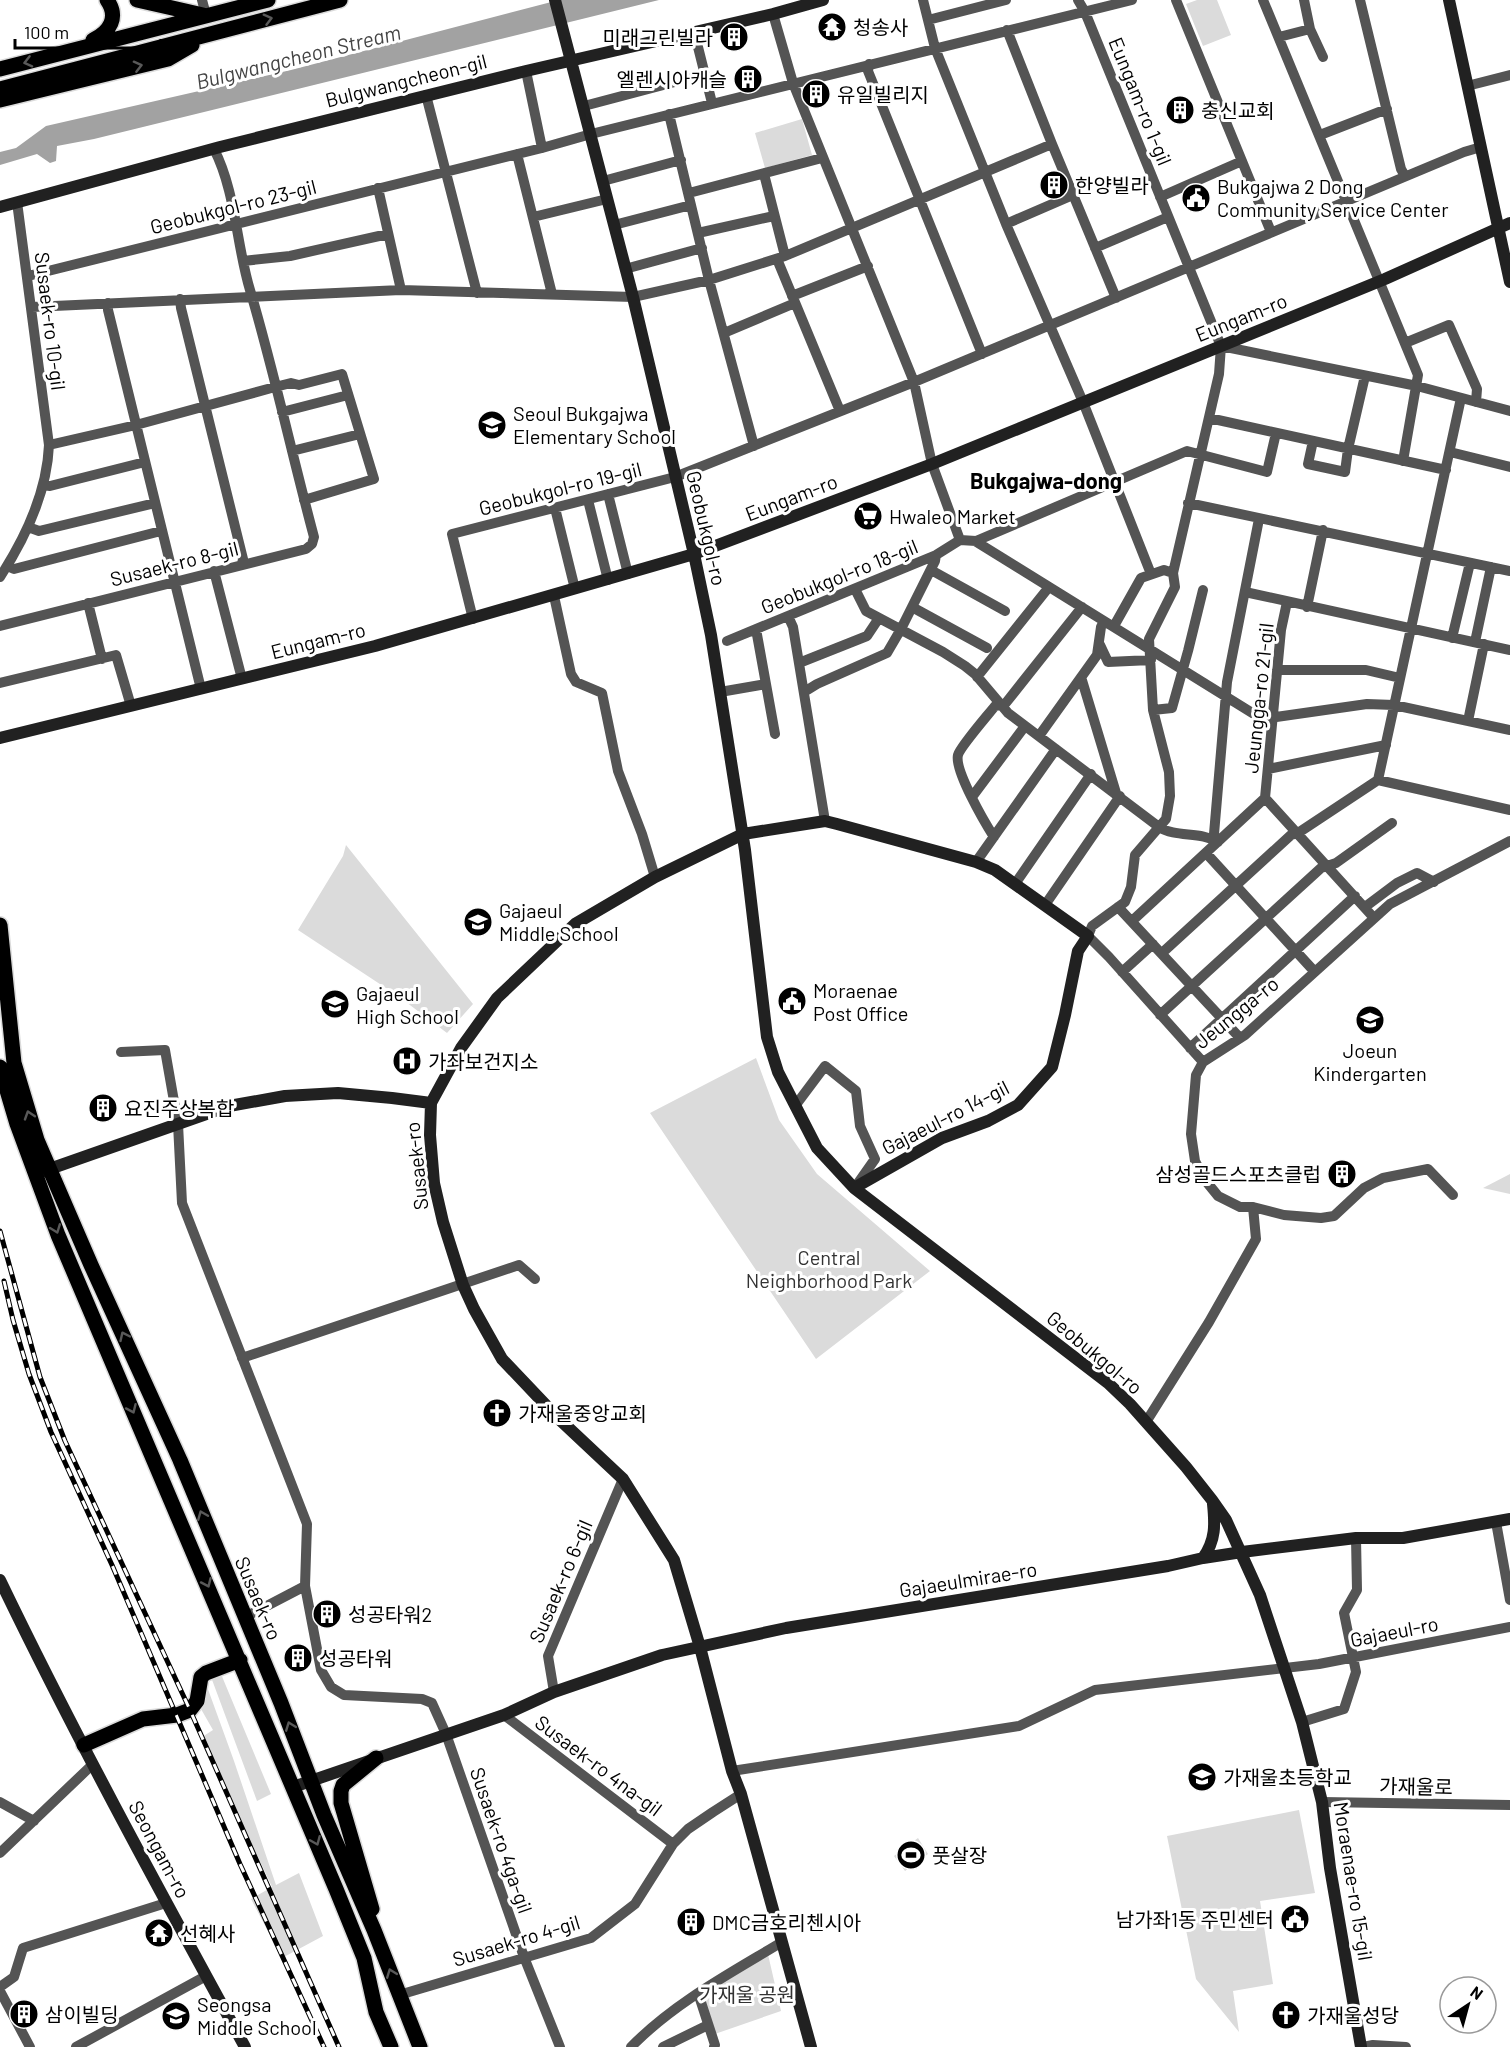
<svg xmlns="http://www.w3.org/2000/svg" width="1510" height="2047" font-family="Barlow,'Noto Sans KR',sans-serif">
<rect width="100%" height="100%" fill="#fff"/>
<path fill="#dbdbdb" d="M1197 0H1217L1231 35 1203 46 1186 4Z
M802 119 812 155 765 168 755 133Z
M346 845 473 1004 447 1033 398 996 298 930 343 856Z
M756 1058 779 1120 817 1174 930 1271 816 1359 650 1113Z
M1510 1174V1194L1483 1188Z
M221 1674 271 1794 257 1801 211 1677Z
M205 1681 234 1761 276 1885 299 1873 323 1936 282 1958 251 1899 272 1887 202 1737 213 1730 201 1709Z
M1299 1810 1315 1893 1260 1901 1273 1984 1233 1991 1239 2032 1196 1979 1167 1836Z
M918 1838 928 1854 905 1871 894 1856Z
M767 1950 781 2011 712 2035 700 1991Z"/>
<path fill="#a2a2a2" d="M559 0H659L94 139 57 146 56 161 50 163 37 154 0 165V152L16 148 46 126 291 70Z"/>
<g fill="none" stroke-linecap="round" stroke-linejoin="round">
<g stroke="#dbdbdb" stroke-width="18">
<path id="primary" d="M137 0 203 15
M93 40C110 32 119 17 107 0
M0 69 268 0
M0 89 340 0
M0 100 168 59 192 45
M0 925 14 1063 37 1140 91 1265 180 1460 281 1703 324 1815 374 1930 420 2047
M0 1067 17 1124 58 1235 336 1889 364 1958 376 2012 391 2047
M84 1745 143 1719 177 1715 190 1710 197 1701 201 1677 206 1673 240 1660
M372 1909 341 1803V1791L343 1785 376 1758"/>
</g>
<path stroke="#545454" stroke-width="10" d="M202 0 206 15
M923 0 935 48 1006 224 1083 402 1151 574
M1078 0 1085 12 1221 346 1219 374 1173 573 1175 587 1149 639 1153 710 1169 772 1170 796 1166 819 1135 855 1131 887 1125 902 1092 926 1088 936 1109 957 1203 1062
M1176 0 1271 232
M1263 0 1418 375 1403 461
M1304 0 1310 29 1323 57
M1360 0 1401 169 1405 176
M773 14 793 83 914 382 932 464 960 540
M928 20 1006 0
M1007 30 1052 144 1116 298
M694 31 712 103
M1279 37 1310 29
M869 64 868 71 982 354
M526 71 542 148
M1467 86 1510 75
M426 95 477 293
M584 106 705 74
M669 114 709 280 754 446
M1320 135 1387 109
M517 154 552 294
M764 174 785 256
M603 181 681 160
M378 188 401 290
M689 193 822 158
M1160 197 1242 161
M533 217 607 199
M1006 224 1073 195
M614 225 691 205
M698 233 774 216
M1095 248 1168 217
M777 259 840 411
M243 261 290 256 388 234
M625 269 702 248
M28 276 542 148 591 134 1132 0
M792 296 868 266
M180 299 181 308 243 559 242 564
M108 303V310L201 689
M32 307 401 290 633 297 709 280 785 256 1052 144
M724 333 795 303
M1405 343 1449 325 1477 389 1476 402
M1221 346 1417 386 1510 411
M1461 398 1378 780 1510 810
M282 412 348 395
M1209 418 1446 470
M1313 441 1308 464 1345 472 1348 449 1365 376
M49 445 136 425 275 387 291 383 299 385 342 374 374 479 304 500
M292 451 360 434
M1450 452 1510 467
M43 485 50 486 145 462
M608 494 628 574
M588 500 608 580
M1188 503 1510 571
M555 508 575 589
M28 527 39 531 155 503
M975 541 1262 719 1367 704 1394 705 1510 730
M7 566 14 569 161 531
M931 570 1005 611
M214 571 242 679
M0 577C26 537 47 493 49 445L17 202
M855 589 866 611 943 652 965 666 975 674 1008 713 1159 827C1176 838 1200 831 1218 842
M1245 592 1510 650
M554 596 571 674 576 682 602 693 618 771 642 834 655 877
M88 603 102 659
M912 607 987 648
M1307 607 1323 530
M788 616 793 627 825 821
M473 619 452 534 675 477 914 382 1464 152 1481 147
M0 626 306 549 312 544 314 537C292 455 274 371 250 290 236 244 236 192 214 149
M1114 626 1141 578 1164 570 1173 573
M756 629 775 734
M1452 638 1470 563
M727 641 936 555 960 540 976 541 1187 451 1267 472 1276 433
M1475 642 1491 567
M1100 645 1108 662 1151 660
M799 663 867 636 879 618
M1277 670H1366L1400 678
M977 677 1049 587
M1081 677 1116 793
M0 683 116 655 131 706
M720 692 766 684
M804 692 817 684 887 653 901 629 935 561 936 555
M1153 710 1172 708 1188 651 1203 590
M1468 721 1484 644
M1039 736 1097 655 1101 627 1104 621
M1268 769 1386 745
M972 797 1025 726
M1265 798 1281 630 1287 602
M1265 798 1374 918
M994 837C985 823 954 770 958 755 960 747 988 715 995 706L1005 704 1082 607
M1218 842 1214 834 1227 682 1259 519
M1206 853 1314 971
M976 862 1056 749
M1015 884 1091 774
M1045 905 1120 796
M1118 907 1240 1038
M1365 907 1397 883 1417 873 1434 882
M1132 921 1265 798
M1162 953 1291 835 1298 833 1378 780
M1122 972 1153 944
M1160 1015 1321 868 1336 863 1392 823
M1190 1048 1355 896
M121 1052 165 1050 178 1124 182 1203 307 1524 305 1586 321 1670 331 1687 344 1695 422 1699 432 1703 446 1734 524 1957 560 2047
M795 1106 825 1066 856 1091 860 1126 875 1159 856 1186
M1453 1195 1428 1169 1383 1178 1364 1188 1334 1216 1321 1218 1284 1215 1253 1207H1240L1218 1196 1205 1180 1195 1161 1191 1134 1196 1075 1203 1062 1245 1035 1390 904 1510 841
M242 1358 519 1265 535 1279
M1146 1422 1209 1322 1256 1239 1253 1207
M1496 1522 1510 1600
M244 1617 255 1612 305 1586
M554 1692 548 1656 623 1479
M504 1715 673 1844
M1302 1722 1344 1709 1356 1672 1344 1613 1357 1590 1356 1538
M732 1771 1019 1726 1095 1690 1319 1664 1510 1627
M0 1802 34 1821
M1322 1802 1510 1805
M0 1853 93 1764
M0 1987 14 1977 23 1948 166 1903
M0 1991 30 2047
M698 1993 715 2045 714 2047
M399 1995 591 1938 635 1904 673 1844 688 1829 713 1812 741 1794
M76 2047 206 1976
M631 2047C674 2003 729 1974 782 1942
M663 2047 708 2025
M1363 2047 1373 2045 1406 2047"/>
<path stroke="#212121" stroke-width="12" d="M555 0 633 297 694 554 711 635 745 850 767 1037 778 1072 817 1148 854 1188 1108 1383 1130 1404 1186 1467 1212 1500 1226 1520 1260 1595 1302 1722 1322 1802 1330 1868 1361 2047
M1449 0 1510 282
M0 207 220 147 526 71 773 14 823 0
M0 738 375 646 694 554 932 464 1385 279 1510 223
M41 1172 229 1106 285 1096 338 1093 392 1098 431 1103
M1203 1558C1216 1540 1215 1524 1213 1504
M0 1580C76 1738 161 1893 245 2047
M293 1787 504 1715 554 1692 662 1655 786 1628 1168 1566 1203 1558 1242 1552 1356 1538H1403L1510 1519
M811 2047 741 1794 732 1771 700 1647 674 1560 623 1479 558 1418 502 1359 474 1309 463 1285 443 1222 434 1183 430 1135 431 1103 461 1048 497 998 575 924 655 877 743 834 825 821 837 824 976 862 995 870 1088 936 1078 951 1065 1015 1052 1067 1018 1105 988 1121 942 1138 854 1188"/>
<use href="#primary" stroke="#000" stroke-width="15"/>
<g stroke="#000" stroke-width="5">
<path id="rail" d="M0 1231 40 1377 65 1441 190 1710 339 2047
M4 1281 13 1320 29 1374 51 1432 112 1565 240 1864 324 2047"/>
</g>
<use href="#rail" stroke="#fff" stroke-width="3" stroke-dasharray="9" stroke-linecap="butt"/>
</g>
<defs><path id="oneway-chevron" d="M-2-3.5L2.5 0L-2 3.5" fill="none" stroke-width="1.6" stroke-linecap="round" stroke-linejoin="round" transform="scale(1.5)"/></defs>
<g stroke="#595959">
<use href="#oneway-chevron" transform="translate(268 19) rotate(-15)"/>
<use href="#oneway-chevron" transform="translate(28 62) rotate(166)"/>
<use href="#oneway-chevron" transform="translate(138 66) rotate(-14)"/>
<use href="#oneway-chevron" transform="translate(29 1115) rotate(-108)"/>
<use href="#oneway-chevron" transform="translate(56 1229) rotate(69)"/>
<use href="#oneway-chevron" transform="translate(124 1336) rotate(-115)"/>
<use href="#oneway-chevron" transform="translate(132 1409) rotate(66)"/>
<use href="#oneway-chevron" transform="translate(202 1515) rotate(-112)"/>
<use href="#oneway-chevron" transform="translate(207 1583) rotate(66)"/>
<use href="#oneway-chevron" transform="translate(290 1726) rotate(-111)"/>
<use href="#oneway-chevron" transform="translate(316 1841) rotate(67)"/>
<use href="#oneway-chevron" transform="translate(391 1973) rotate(-111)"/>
</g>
<defs>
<g id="temple-disc" transform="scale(1.5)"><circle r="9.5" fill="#000" stroke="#fff"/><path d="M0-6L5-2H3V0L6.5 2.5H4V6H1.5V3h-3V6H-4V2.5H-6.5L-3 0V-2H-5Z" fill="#fff"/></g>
<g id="building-disc" transform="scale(1.5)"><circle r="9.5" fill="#000" stroke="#fff"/><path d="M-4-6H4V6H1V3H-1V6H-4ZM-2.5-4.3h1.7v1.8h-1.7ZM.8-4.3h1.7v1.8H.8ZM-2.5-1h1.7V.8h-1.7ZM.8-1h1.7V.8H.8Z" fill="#fff"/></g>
<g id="civic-disc" transform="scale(1.5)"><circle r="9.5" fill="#000" stroke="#fff"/><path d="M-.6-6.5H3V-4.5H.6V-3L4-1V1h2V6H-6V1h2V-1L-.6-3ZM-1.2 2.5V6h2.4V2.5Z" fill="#fff"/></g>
<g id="school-disc" transform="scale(1.5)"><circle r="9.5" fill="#000" stroke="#fff"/><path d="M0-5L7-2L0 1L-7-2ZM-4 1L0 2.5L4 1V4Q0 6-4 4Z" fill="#fff"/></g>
<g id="supermarket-disc" transform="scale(1.5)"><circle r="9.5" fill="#000" stroke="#fff"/><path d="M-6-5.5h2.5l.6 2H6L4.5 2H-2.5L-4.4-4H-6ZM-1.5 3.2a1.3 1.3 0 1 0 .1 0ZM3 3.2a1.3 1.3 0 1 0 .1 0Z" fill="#fff"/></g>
<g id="hospital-disc" transform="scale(1.5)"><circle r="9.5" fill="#000" stroke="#fff"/><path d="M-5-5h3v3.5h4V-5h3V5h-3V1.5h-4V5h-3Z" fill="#fff"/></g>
<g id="church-disc" transform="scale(1.5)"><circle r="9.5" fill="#000" stroke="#fff"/><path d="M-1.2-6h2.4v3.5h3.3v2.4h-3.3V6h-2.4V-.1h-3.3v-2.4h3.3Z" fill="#fff"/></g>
<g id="stadium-disc" transform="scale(1.5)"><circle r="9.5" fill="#000" stroke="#fff"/><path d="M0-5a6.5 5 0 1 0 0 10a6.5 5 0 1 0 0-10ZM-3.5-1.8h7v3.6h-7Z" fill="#fff"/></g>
</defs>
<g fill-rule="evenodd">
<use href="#temple-disc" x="832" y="27"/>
<use href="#building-disc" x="734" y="37"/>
<use href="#building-disc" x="748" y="79"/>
<use href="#building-disc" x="816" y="94"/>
<use href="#building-disc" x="1180" y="110"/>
<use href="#building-disc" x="1054" y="185"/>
<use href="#civic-disc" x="1196" y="198"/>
<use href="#school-disc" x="492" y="425"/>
<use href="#supermarket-disc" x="868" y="516"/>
<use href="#school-disc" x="478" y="922"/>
<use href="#civic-disc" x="792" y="1001"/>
<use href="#school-disc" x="335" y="1004"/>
<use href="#school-disc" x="1370" y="1020"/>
<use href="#hospital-disc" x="407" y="1061"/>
<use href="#building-disc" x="103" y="1108"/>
<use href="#building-disc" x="1342" y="1174"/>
<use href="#church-disc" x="497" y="1413"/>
<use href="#building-disc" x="327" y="1614"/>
<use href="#building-disc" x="298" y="1658"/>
<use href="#school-disc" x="1202" y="1777"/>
<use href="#stadium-disc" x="911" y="1855"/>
<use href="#civic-disc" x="1295" y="1919"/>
<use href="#building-disc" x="691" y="1922"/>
<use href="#temple-disc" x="159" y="1933"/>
<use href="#building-disc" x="24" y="2014"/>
<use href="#church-disc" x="1286" y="2015"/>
<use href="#school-disc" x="176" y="2016"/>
</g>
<g text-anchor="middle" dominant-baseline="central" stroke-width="6" stroke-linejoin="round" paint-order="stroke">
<g font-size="20" fill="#000" stroke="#fff" text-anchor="start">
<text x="853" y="27">청송사</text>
<text x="713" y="37" text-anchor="end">미래그린빌라</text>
<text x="727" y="79" text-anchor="end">엘렌시아캐슬</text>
<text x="837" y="94">유일빌리지</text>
<text x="1201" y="110">충신교회</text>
<text x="1075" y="185">한양빌라</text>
<text x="1217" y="186">Bukgajwa 2 Dong<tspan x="1217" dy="23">Community Service Center</tspan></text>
<text x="513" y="413">Seoul Bukgajwa<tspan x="513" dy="23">Elementary School</tspan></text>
<text x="889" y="516">Hwaleo Market</text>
<text x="499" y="910">Gajaeul<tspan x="499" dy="23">Middle School</tspan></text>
<text x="813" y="990">Moraenae<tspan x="813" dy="23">Post Office</tspan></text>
<text x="356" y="993">Gajaeul<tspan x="356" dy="23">High School</tspan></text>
<text x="1370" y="1050" text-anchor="middle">Joeun<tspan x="1370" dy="23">Kindergarten</tspan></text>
<text x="428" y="1061">가좌보건지소</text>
<text x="124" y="1108">요진주상복합</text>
<text x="1321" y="1174" text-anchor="end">삼성골드스포츠클럽</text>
<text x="518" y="1413">가재울중앙교회</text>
<text x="348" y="1614">성공타워2</text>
<text x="319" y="1658">성공타워</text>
<text x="1223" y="1777">가재울초등학교</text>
<text x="932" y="1855">풋살장</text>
<text x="1274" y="1919" text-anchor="end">남가좌1동 주민센터</text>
<text x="712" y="1922">DMC금호리첸시아</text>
<text x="180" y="1933">선혜사</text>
<text x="197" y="2004">Seongsa<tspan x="197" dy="23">Middle School</tspan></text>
<text x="45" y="2014">삼이빌딩</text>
<text x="1307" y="2015">가재울성당</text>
</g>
<g font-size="20" fill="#000" stroke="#fff">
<text transform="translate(406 80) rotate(-14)">Bulgwangcheon-gil</text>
<text transform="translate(1141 101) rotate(68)">Eungam-ro 1-gil</text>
<text transform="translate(233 206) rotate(-14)">Geobukgol-ro 23-gil</text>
<text transform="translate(1241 317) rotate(-22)">Eungam-ro</text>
<text transform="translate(51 321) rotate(83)">Susaek-ro 10-gil</text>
<text transform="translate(560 488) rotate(-14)">Geobukgol-ro 19-gil</text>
<text transform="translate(791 497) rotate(-21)">Eungam-ro</text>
<text transform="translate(707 528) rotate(77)">Geobukgol-ro</text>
<text transform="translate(174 563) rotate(-14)">Susaek-ro 8-gil</text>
<text transform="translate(839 576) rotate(-22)">Geobukgol-ro 18-gil</text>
<text transform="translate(318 640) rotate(-14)">Eungam-ro</text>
<text transform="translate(1258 698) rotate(-84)">Jeungga-ro 21-gil</text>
<text transform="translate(1236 1012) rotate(-39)">Jeungga-ro</text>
<text transform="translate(945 1117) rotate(-27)">Gajaeul-ro 14-gil</text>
<text transform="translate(416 1166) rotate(-96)">Susaek-ro</text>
<text transform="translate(1095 1352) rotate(40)">Geobukgol-ro</text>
<text transform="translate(968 1579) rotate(-9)">Gajaeulmirae-ro</text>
<text transform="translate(560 1581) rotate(-67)">Susaek-ro 6-gil</text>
<text transform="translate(259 1598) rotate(67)">Susaek-ro</text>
<text transform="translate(1394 1631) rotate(-11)">Gajaeul-ro</text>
<text transform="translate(599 1765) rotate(37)">Susaek-ro 4na-gil</text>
<text transform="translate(1416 1786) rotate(1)">가재울로</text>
<text transform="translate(502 1840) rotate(71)">Susaek-ro 4ga-gil</text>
<text transform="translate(160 1849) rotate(62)">Seongam-ro</text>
<text transform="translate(1354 1881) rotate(81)">Moraenae-ro 15-gil</text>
<text transform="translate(516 1940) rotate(-17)">Susaek-ro 4-gil</text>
</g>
<g font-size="20" fill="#323232" stroke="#fff">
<text x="829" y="1257">Central<tspan x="829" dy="23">Neighborhood Park</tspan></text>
<text x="747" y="1994">가재울 공원</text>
</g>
<g font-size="21" font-style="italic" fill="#434343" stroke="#fff">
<text transform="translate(298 56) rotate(-14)">Bulgwangcheon Stream</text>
</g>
<g font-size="22" font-weight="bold" fill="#000" stroke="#fff">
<text x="1046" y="480">Bukgajwa-dong</text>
</g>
</g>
<g transform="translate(1468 2005) rotate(36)"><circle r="28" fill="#ffffff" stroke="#999999" stroke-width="1.5"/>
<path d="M0-4.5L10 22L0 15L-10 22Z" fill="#000000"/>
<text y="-9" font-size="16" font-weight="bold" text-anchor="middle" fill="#000000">N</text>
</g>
<path d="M15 39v9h146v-9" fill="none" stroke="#000000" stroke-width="3"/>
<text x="24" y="39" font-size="18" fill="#000000" stroke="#ffffff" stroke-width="4.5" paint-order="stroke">100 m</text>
</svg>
